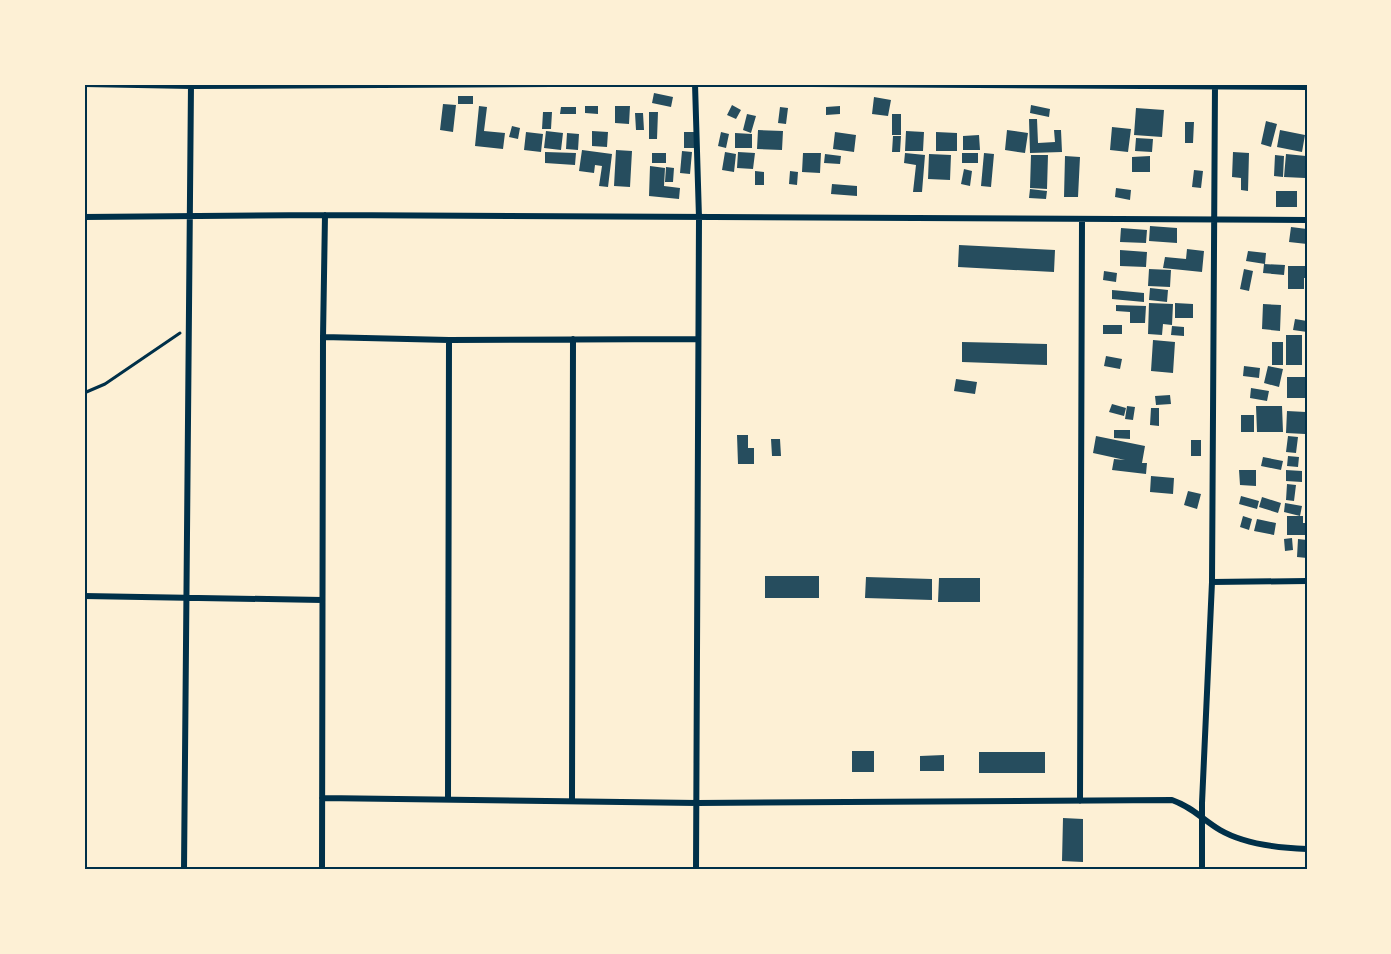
<svg xmlns="http://www.w3.org/2000/svg" width="1391" height="954" font-family="'Varela Round',sans-serif">
<rect width="100%" height="100%" fill="#fdf0d5"/>
<path fill="#264d5e" d="M654 93 673 97 671 107 652 103Z
M458 96H473V104H458Z
M874 97 891 100 888 116 872 114Z
M443 104 456 105 453 132 440 130Z
M732 105 741 110 736 119 727 115Z
M1031 105 1050 109 1049 117 1030 113Z
M479 106 487 107 484 131 505 133 503 149 475 146Z
M585 106H598V114L585 113Z
M615 106H630L629 124 615 123Z
M840 106V114L826 115V107Z
M561 107H576V114H560Z
M780 107 788 108 786 124 778 123Z
M1136 108 1164 110 1162 137 1134 135Z
M543 112H552L551 129H542Z
M649 112H658L657 139H649Z
M635 113H643L644 130H636Z
M747 114 756 116 751 133 743 130Z
M892 114H901V135H892Z
M1029 119H1037L1038 143 1055 142 1054 130H1061L1062 152 1030 153Z
M1266 121 1277 124 1271 147 1261 144Z
M1185 122H1194L1193 143H1185Z
M512 126 520 128 518 139 509 137Z
M1112 127 1131 129 1128 152 1110 150Z
M758 130 783 131 782 150 757 149Z
M1007 130 1028 133 1025 153 1005 150Z
M1280 130 1305 135 1302 152 1277 147Z
M546 131 563 133 561 150 544 148Z
M592 131 608 132 607 147 592 146Z
M906 131 924 132 923 151H905Z
M526 132 543 134 541 152 524 150Z
M684 132H698V148H684Z
M721 132 729 134 726 148 718 146Z
M835 132 856 135 854 152 833 149Z
M936 132 957 133V151H936Z
M567 133 579 134 578 150 566 149Z
M735 133 752 134V148H735Z
M979 135 980 150H963V136Z
M893 136H901L900 152H892Z
M1136 138 1153 139 1152 152 1135 151Z
M582 150 612 154 608 187 599 186 602 166 595 165 594 173 579 171Z
M616 150 632 151 630 187 614 186Z
M682 151 692 152 690 174 680 173Z
M545 152 576 153 575 165 545 163Z
M725 152 736 154 734 172 722 170Z
M738 152 755 153 753 169 737 168Z
M1233 152 1249 153 1248 191 1241 190V178L1232 177Z
M652 153H666V163H652Z
M803 153H821L820 173 802 172Z
M905 153 925 155 922 192H913L916 165 904 163Z
M962 153H978V163H962Z
M984 153 994 154 991 187 981 186Z
M825 154 841 156 840 164 824 163Z
M929 154 951 155 950 180 928 179Z
M1286 154 1306 156 1305 178 1284 177Z
M1031 155H1048L1047 189 1030 188Z
M1275 155 1284 156 1283 177 1274 176Z
M1065 156 1080 157 1078 197H1064Z
M1150 156V172H1132V157Z
M650 166 665 168 664 186 680 188 679 199 649 196Z
M666 167 674 168 673 182H665Z
M964 169 972 171 970 186 961 184Z
M1194 170 1203 171 1201 188 1192 187Z
M755 171 764 172V185H755Z
M790 171 798 172 797 185 789 184Z
M832 184 857 186V196L831 194Z
M1116 188 1131 190 1130 200 1115 197Z
M1030 189 1047 191 1046 199 1029 198Z
M1276 191H1297V207H1276Z
M1150 226 1177 228V243L1149 241Z
M1291 227 1307 229V244L1289 242Z
M1121 228 1147 230 1146 243 1120 242Z
M959 245 1055 250 1054 272 958 267Z
M1187 249 1204 251 1202 272 1163 268 1165 257 1186 259Z
M1120 250 1147 252 1146 267 1120 266Z
M1248 251 1266 253 1265 264 1246 261Z
M1264 264 1285 265 1284 275 1263 273Z
M1288 266H1307V278H1304V289H1288Z
M1149 269 1171 270 1170 287 1148 286Z
M1244 269 1253 271 1249 291 1240 289Z
M1104 271 1117 273 1116 282 1103 280Z
M1150 288 1168 290 1167 302 1149 300Z
M1112 290 1144 293V302L1112 299Z
M1149 303 1173 304 1172 325 1163 324 1162 335 1148 334Z
M1175 303 1193 304V318H1175Z
M1263 304 1281 305 1280 331 1262 329Z
M1116 305 1146 306 1145 323H1130V312L1116 311Z
M1295 319 1307 321V332L1293 330Z
M1103 325H1122V334H1103Z
M1172 326 1184 327V336L1171 335Z
M1286 335H1302V365H1286Z
M1153 340 1175 342 1173 373 1151 371Z
M962 342 1047 344V365L962 362Z
M1272 342H1283V365H1272Z
M1106 356 1122 359 1120 369 1104 366Z
M1244 366 1260 368 1259 378 1243 376Z
M1268 366 1283 369 1279 387 1264 383Z
M1287 377H1307V398H1287Z
M956 379 977 382 975 394 954 391Z
M1251 388 1269 391 1267 401 1250 398Z
M1170 395 1171 404 1156 405 1155 396Z
M1112 404 1126 408 1124 416 1109 412Z
M1127 406 1135 407 1133 420 1125 419Z
M1256 406H1282L1283 432H1257Z
M1151 408H1159V426L1150 425Z
M1287 411 1306 412 1305 434 1286 433Z
M1241 415H1254V432H1241Z
M1114 430H1130V439L1114 438Z
M737 435H748V448H754V464H738Z
M1096 436 1145 446 1142 463H1147L1146 474 1112 470 1114 459 1125 460 1093 453Z
M1288 436 1298 437 1296 453 1286 452Z
M771 439H780L781 456H772Z
M1191 440H1201V456H1191Z
M1288 456 1299 457 1298 467 1287 466Z
M1263 457 1283 461 1281 470 1261 466Z
M1239 470H1256V486L1240 485Z
M1286 470 1302 471V482L1286 481Z
M1151 476 1174 478 1173 494 1150 492Z
M1287 484 1296 485 1294 501 1286 500Z
M1188 491 1201 494 1197 509 1184 505Z
M1241 496 1259 501 1257 509 1239 504Z
M1262 497 1281 503 1278 513 1259 507Z
M1285 503 1302 506 1300 516 1284 512Z
M1243 516 1252 519 1249 530 1240 527Z
M1287 516H1303V523H1307V535H1287Z
M1257 519 1276 523 1274 535 1254 531Z
M1292 538 1293 550 1285 551 1284 539Z
M1298 539 1307 540V558L1297 557Z
M765 576H819V598H765Z
M866 577 932 579V600L865 598Z
M939 578H980V602H938Z
M852 751H874V772H852Z
M979 752H1045V773H979Z
M944 755V771H920V756Z
M1063 818 1083 819V862L1062 861Z"/>
<g fill="none" stroke-linecap="round" stroke-linejoin="round">
<path stroke="#003049" stroke-width="3" d="M84 393 105 384 180 333"/>
<path stroke="#003049" stroke-width="6" d="M84 84 191 86 552 84
M695 84 699 218 696 870
M812 84 1307 87
M84 217 325 215 1307 220
M323 337 449 340 697 339
M1212 582 1307 581
M84 596 322 600
M322 798 697 803 1172 800C1192 807 1202 819 1220 830 1244 844 1279 848 1307 849
M448 798 449 340
M572 800 573 339
M1080 801 1082 220
M184 870 191 84
M322 870 323 337 325 215
M1202 870V803L1212 582 1215 84"/>
</g>
<rect width="1391" height="954" fill="none" stroke="#fdf0d5" stroke-width="171"/>
<rect x="86" y="86" width="1220" height="782" fill="none" stroke="#003049" stroke-width="2"/>
</svg>
